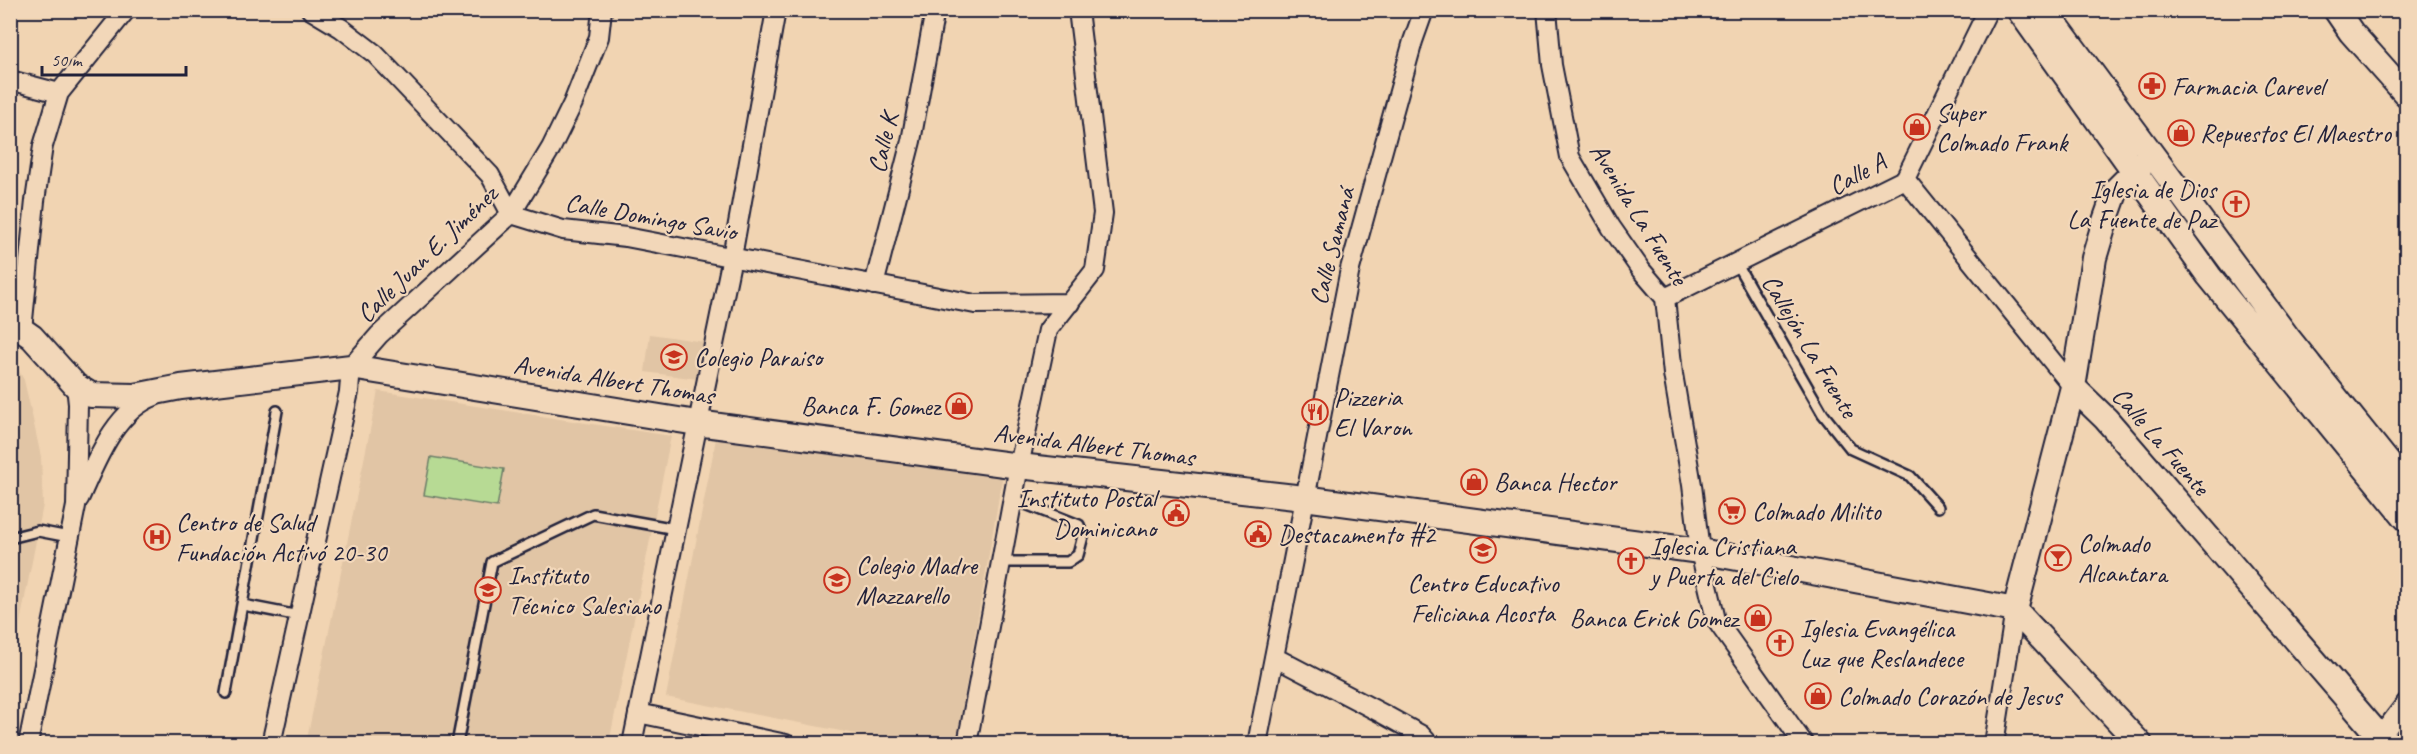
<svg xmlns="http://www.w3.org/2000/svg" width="2417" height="754" font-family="Caveat,sans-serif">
<rect width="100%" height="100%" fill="#f1d4b2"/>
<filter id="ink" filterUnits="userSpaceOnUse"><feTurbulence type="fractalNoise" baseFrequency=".0167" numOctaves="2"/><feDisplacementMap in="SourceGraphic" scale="12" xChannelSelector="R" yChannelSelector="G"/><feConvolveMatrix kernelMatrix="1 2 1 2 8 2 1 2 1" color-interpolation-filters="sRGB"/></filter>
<g filter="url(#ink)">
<path fill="#e1c5a5" d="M650 334 704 342 698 379 645 372Z
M11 356 24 380 32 415 41 457 43 505 11 669Z
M378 391 671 436 609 743 306 744Z
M720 418 1005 462 956 743H902L666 697Z"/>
<path fill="#b7da94" stroke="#6c7e68" stroke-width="1.5" d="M431 457 504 469 497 507 424 495Z"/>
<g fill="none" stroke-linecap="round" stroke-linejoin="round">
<g stroke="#22223b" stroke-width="14">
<path id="lane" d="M1736 263 1823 414 1851 449 1910 476 1938 507
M10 538 38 531 69 537
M1001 562H1068L1078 555 1083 536 1079 525 1013 499
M243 605 299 616
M226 693 277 411
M457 744 492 562 593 514 676 529"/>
</g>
<g stroke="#22223b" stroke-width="22">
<path id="street" d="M311 10 341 28 375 54 490 175 511 214 563 230 626 237 975 304 1070 303
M1547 10 1552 65 1570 157 1611 227 1641 270 1665 298 1673 374 1692 485 1700 551 1716 620 1804 744
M10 80 59 93
M1905 179 2073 387
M874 285 911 141 935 10
M1665 298 1905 179 1988 10
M22 330 35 201 43 146 59 93 126 10
M79 499C96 462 114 411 155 396
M1274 657 1383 714 1421 735 1429 744
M638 713 786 744
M28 744 76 506 78 404 76 386
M271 744 349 392 351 367 379 335 511 214 551 148 573 103 599 37 602 10
M632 744 732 257 776 10
M967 744 1019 466 1048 330 1095 270 1103 213 1078 10
M1257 744 1350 269 1413 41 1424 10
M1994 744 2015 610
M2371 744 2380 737 2406 703"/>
</g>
<g stroke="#22223b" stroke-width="28">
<path id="secondary" d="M2019 10 2209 276 2406 518
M2045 10 2288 338 2406 485
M2336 10 2351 32 2406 94
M10 328 22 330 32 337 76 386 91 395 135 396 181 387 351 367 697 423 1019 466 1304 498 1700 551 2015 610 2140 744
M2073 387 2106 419 2380 737 2383 744
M2015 610 2073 387 2094 258 2105 221 2116 190 2146 160"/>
</g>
<use href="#lane" stroke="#f2d7b9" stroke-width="9"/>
<use href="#street" stroke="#f2d7b9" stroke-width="18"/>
<use href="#secondary" stroke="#f2d7b9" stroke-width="24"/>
</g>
</g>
<defs>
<g id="pharmacy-ring" transform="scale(1.35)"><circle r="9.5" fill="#f2d7b9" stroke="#c8321e" stroke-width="1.5"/><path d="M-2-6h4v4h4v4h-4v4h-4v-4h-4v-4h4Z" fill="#c8321e"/></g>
<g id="shop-ring" transform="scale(1.35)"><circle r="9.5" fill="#f2d7b9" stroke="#c8321e" stroke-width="1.5"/><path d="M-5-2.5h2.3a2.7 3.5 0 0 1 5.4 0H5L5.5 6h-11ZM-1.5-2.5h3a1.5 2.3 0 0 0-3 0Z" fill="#c8321e"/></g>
<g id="church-ring" transform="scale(1.35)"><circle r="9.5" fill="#f2d7b9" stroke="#c8321e" stroke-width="1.5"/><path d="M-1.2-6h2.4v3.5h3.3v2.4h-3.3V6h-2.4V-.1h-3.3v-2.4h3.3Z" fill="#c8321e"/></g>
<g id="school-ring" transform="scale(1.35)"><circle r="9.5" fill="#f2d7b9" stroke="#c8321e" stroke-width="1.5"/><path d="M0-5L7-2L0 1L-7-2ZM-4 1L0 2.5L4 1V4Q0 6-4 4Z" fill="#c8321e"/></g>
<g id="restaurant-ring" transform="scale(1.35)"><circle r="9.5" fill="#f2d7b9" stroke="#c8321e" stroke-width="1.5"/><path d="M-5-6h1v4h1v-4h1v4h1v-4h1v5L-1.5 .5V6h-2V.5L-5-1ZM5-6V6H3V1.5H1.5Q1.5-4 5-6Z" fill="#c8321e"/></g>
<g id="supermarket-ring" transform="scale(1.35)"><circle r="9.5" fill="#f2d7b9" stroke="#c8321e" stroke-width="1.5"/><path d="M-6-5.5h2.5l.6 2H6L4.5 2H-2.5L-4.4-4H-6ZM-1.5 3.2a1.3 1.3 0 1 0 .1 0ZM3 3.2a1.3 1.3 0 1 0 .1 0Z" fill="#c8321e"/></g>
<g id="civic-ring" transform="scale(1.35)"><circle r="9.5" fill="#f2d7b9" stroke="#c8321e" stroke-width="1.5"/><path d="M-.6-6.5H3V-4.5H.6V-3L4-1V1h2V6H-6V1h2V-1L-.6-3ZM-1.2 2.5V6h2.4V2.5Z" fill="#c8321e"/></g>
<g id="hospital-ring" transform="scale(1.35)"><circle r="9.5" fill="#f2d7b9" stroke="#c8321e" stroke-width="1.5"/><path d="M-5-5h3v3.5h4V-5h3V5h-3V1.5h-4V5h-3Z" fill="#c8321e"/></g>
<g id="bar-ring" transform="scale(1.35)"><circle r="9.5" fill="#f2d7b9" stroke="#c8321e" stroke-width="1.5"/><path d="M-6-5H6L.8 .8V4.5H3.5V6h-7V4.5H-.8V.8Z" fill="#c8321e"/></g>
</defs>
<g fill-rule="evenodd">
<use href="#pharmacy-ring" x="2152" y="86"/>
<use href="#shop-ring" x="1917" y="127"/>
<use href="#shop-ring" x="2181" y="133"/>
<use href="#church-ring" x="2236" y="204"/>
<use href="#school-ring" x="674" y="357"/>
<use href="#shop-ring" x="959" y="406"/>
<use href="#restaurant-ring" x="1315" y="412"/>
<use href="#shop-ring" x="1474" y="482"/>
<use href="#supermarket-ring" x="1732" y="511"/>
<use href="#civic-ring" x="1176" y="513"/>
<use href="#civic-ring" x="1258" y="534"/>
<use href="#hospital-ring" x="157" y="537"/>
<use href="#school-ring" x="1483" y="550"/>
<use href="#bar-ring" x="2058" y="558"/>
<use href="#church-ring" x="1631" y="561"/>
<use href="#school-ring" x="837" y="580"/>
<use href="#school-ring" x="488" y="590"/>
<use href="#shop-ring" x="1758" y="618"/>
<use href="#church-ring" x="1780" y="643"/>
<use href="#shop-ring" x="1818" y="696"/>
</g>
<g text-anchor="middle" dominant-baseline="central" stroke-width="4.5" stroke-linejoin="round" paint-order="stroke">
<g font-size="26" fill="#22223b" stroke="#f2d7b9" text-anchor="start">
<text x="2172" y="86">Farmacia Carevel</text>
<text x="1936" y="112">Super<tspan x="1936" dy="30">Colmado Frank</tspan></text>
<text x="2200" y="133">Repuestos El Maestro</text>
<text x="2216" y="189" text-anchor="end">Iglesia de Dios<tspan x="2216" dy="30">La Fuente de Paz</tspan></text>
<text x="694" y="357">Colegio Paraiso</text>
<text x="1334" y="397">Pizzeria<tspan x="1334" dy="30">El Varon</tspan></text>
<text x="940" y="406" text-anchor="end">Banca F. Gomez</text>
<text x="1494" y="482">Banca Hector</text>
<text x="1156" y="498" text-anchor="end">Instituto Postal<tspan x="1156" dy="30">Dominicano</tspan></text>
<text x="1752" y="511">Colmado Milito</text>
<text x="176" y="522">Centro de Salud<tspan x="176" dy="30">Fundación Activó 20-30</tspan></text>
<text x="1278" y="534">Destacamento #2</text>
<text x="2078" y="543">Colmado<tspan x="2078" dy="30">Alcantara</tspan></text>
<text x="1650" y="546">Iglesia Cristiana<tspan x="1650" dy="30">y Puerta del Cielo</tspan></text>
<text x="856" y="565">Colegio Madre<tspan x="856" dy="30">Mazzarello</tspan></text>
<text x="508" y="575">Instituto<tspan x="508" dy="30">Técnico Salesiano</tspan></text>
<text x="1483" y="583" text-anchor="middle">Centro Educativo<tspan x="1483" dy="30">Feliciana Acosta</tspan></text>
<text x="1738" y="618" text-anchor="end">Banca Erick Gomez</text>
<text x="1800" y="628">Iglesia Evangélica<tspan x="1800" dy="30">Luz que Reslandece</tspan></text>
<text x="1838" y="696">Colmado Corazón de Jesus</text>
</g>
<g font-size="26" fill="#22223b" stroke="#f2d7b9">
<text transform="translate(883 143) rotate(-77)">Calle K</text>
<text transform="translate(1857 174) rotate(-28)">Calle A</text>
<text transform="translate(1639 214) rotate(58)">Avenida La Fuente</text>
<text transform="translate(651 217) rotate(10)">Calle Domingo Savio</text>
<text transform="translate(1332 246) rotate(-76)">Calle Samaná</text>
<text transform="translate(427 254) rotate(-44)">Calle Juan E. Jiménez</text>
<text transform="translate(1810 346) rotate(59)">Callejón La Fuente</text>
<text transform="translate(614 380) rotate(9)">Avenida Albert Thomas</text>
<text transform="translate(2161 441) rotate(49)">Calle La Fuente</text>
<text transform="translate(1094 445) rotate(7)">Avenida Albert Thomas</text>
</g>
</g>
<rect width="2417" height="754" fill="none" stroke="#f2d7b9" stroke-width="36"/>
<rect x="18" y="18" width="2381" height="718" fill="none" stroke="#22223b" stroke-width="2" filter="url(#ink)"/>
<path d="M42 66v9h144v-9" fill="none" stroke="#22223b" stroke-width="3"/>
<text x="51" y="66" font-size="18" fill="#22223b" stroke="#f2d7b9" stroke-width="4.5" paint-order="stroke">50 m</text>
</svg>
